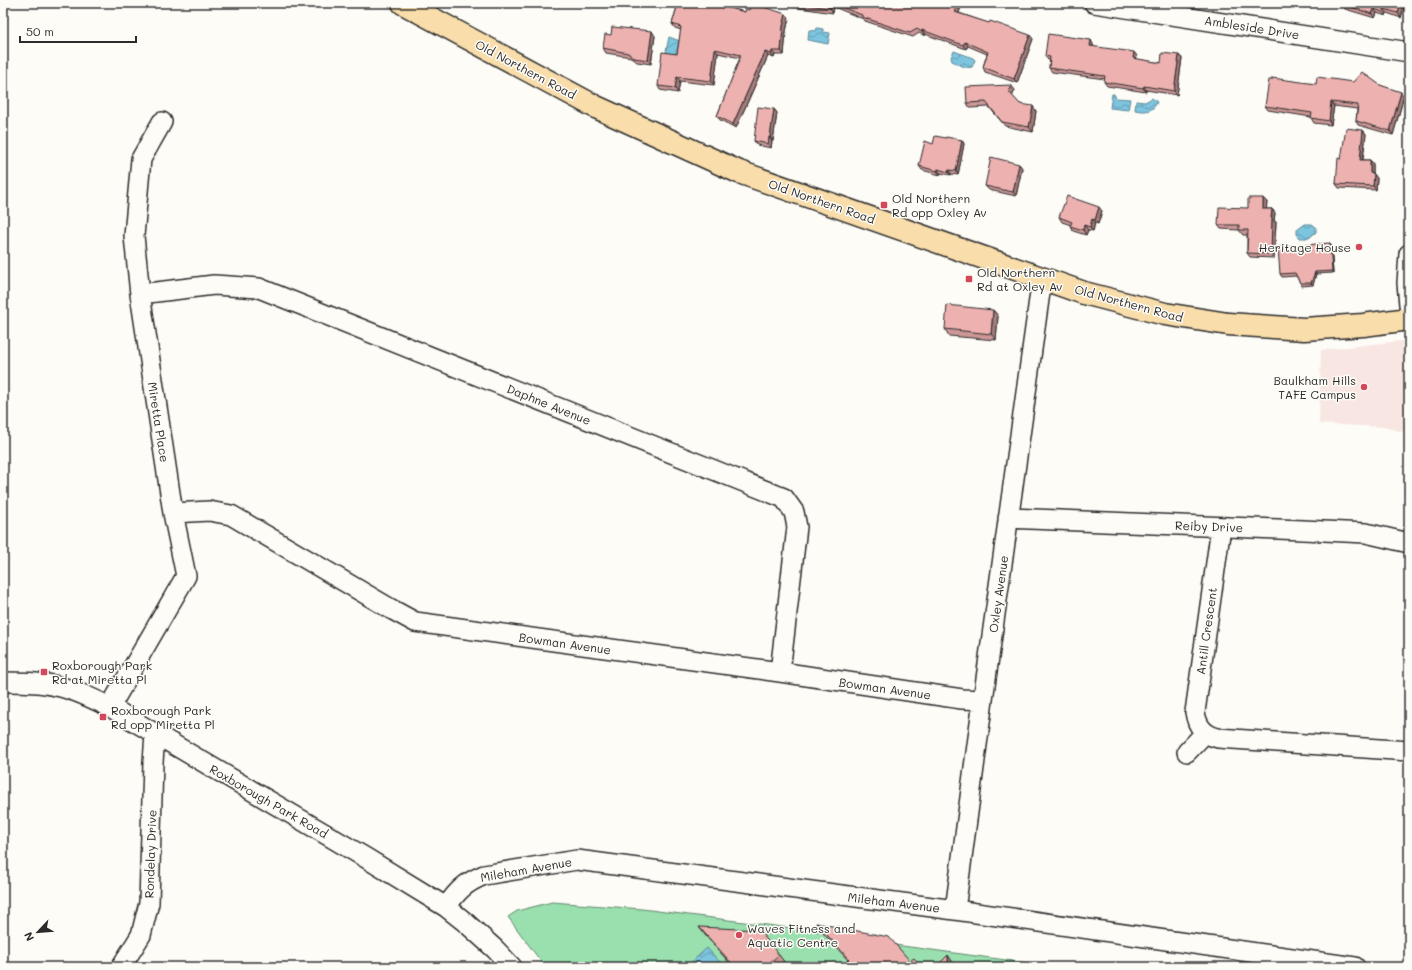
<svg xmlns="http://www.w3.org/2000/svg" width="1412" height="970" font-family="Mali,sans-serif">
<defs>
<pattern id="water-waves" width="16" height="10" patternUnits="userSpaceOnUse"><rect width="16" height="10" fill="#7dc4de"/><path d="M0 5q4-4 8 0t8 0" fill="none" stroke="#679fb4"/></pattern>
</defs>
<rect width="100%" height="100%" fill="#fdfcf7"/>
<filter id="ink" filterUnits="userSpaceOnUse"><feTurbulence type="fractalNoise" baseFrequency=".025" numOctaves="2"/><feDisplacementMap in="SourceGraphic" scale="8" xChannelSelector="R" yChannelSelector="G"/><feConvolveMatrix kernelMatrix="1 2 1 2 8 2 1 2 1" color-interpolation-filters="sRGB"/></filter>
<g filter="url(#ink)">
<path fill="#f8e6e2" d="M1409 340V433L1383 427 1319 424 1321 350Z"/>
<path fill="#99e0ae" stroke="#62866c" d="M552 902 642 909 822 932 895 945 1050 966V967H545L508 917 517 911Z"/>
<path fill="url(#water-waves)" stroke="#5c8796" d="M817 28 823 29V32L830 33 828 44 808 40 809 30 816 31Z
M669 37 680 41V48L676 50V54H668L666 51Z
M954 51 973 58 975 60 972 67C966 69 958 64 952 61L951 57Z
M1112 94H1114L1116 98 1130 99 1128 110 1110 108Z
M1152 98 1157 102C1153 112 1145 112 1135 110L1136 101 1145 102Z
M1305 224H1312L1316 227V232L1309 238H1300L1297 234V230Z
M707 948 724 967H686Z"/>
<g fill="none" stroke-linecap="round" stroke-linejoin="round">
<g stroke="#2b2b2b" stroke-width="22">
<path id="minor" d="M1094 3 1409 52
M1409 254 1407 283 1409 305
M140 294 214 285 259 288 784 498 794 512 797 527 780 672
M173 513 209 511 231 515 391 609 415 622 780 672 962 699 983 700
M1008 518 1303 530 1366 533 1409 543
M1221 527 1195 712C1197 726 1204 735 1218 738L1409 751
M3 682C17 682 32 682 46 684 69 687 89 697 110 707L366 858 446 907 465 922 495 949 512 967
M110 707 186 576 173 513 140 294 134 236 141 159 162 122
M1187 752 1205 733
M446 907C458 890 465 883 484 875L577 860 955 910 1355 967
M955 910 983 700 1042 278
M121 967 141 935 149 903 153 762 155 734"/>
</g>
<g stroke="#2b2b2b" stroke-width="25">
<path id="major" d="M403 3 596 107 739 172 1084 293 1165 314 1228 324 1304 329 1363 325 1409 319"/>
</g>
<use href="#minor" stroke="#fdfcf7" stroke-width="19"/>
<use href="#major" stroke="#f9ddab" stroke-width="22"/>
</g>
<path fill="#cc9897" stroke="#2b2b2b" d="M790 3 942 4 962 3 959 13 1033 39 1017 83 985 72 983 67 987 54 968 46 966 49 925 34V36L919 33 913 37 865 21 863 19 834 7 833 13 793 7Z
M1342 3H1405L1401 18 1387 13 1386 16 1377 13 1375 18 1345 9 1342 4Z
M677 7H726L745 12 789 18 786 31 784 55H775L774 58 768 56 736 128 720 120 717 116 740 58 718 53 714 85 680 81 678 93 660 90 658 86 677 54 681 30 675 28 672 24Z
M611 35 655 36 651 64 637 62 631 57 606 53 603 48Z
M1093 44V47L1137 56 1136 59 1161 63 1179 55 1182 58 1177 95 1146 90V92L1107 86 1104 82 1105 79 1052 72 1049 68 1050 60H1048L1045 56Z
M1316 84 1380 85 1404 96 1393 135 1358 125 1356 121 1357 109 1334 106 1331 125 1314 123 1311 118V117L1268 110 1265 106Z
M1015 90 1012 96 1020 104 1036 111 1033 132 1005 126 989 107 970 108 967 103Z
M774 109 777 113 773 141H772L771 148 757 145 754 141Z
M1363 130 1366 134 1363 160H1370L1373 164V174L1377 178 1376 190 1339 188 1336 184 1341 159Z
M946 138 962 140 964 144 958 175 951 174V175L940 173V175L922 170 919 166 933 144Z
M1019 164 1022 168 1016 196 989 190 985 186Z
M1263 198 1267 202 1266 209H1272L1275 213 1274 221 1276 222 1274 258 1250 257 1247 253V235H1243L1239 230 1221 229 1218 225 1248 208Z
M1102 211 1098 224 1095 223 1093 231 1088 230 1086 235 1073 231 1070 226 1071 225 1062 222 1059 217Z
M1330 243 1331 245 1333 273 1316 274 1313 285 1302 286 1296 276 1282 277 1280 274Z
M993 310 998 316 996 340 949 336 945 329Z
M816 923 910 961 848 960 822 932Z
M699 927 779 955 785 963 781 967H733L705 935Z"/>
<path fill="#a67c7b" stroke="#2b2b2b" d="M831 3 834 7 833 13 830 8Z
M958 3H962L958 16 955 12Z
M1401 3H1405L1401 18 1398 13Z
M1374 9 1377 13 1375 18 1372 14Z
M1384 9 1387 13 1386 16 1383 12Z
M786 14 789 18 786 31 784 55 781 51 783 26Z
M922 30 925 34V36L922 32Z
M652 31 655 36 651 64 648 60Z
M1030 35 1033 39 1017 83 1014 79Z
M1091 40 1093 44V50L1090 46Z
M965 42 968 46 966 49 963 45Z
M715 49 718 53 714 85 711 81Z
M772 51 775 55 774 58 771 54Z
M765 52 768 56 736 128 733 124Z
M1134 52 1137 56 1136 62 1133 58Z
M1179 55 1182 58 1177 95 1174 91Z
M677 77 680 81 678 93 675 88Z
M1011 85 1015 90 1012 97 1009 92Z
M1144 86 1146 90V92L1143 88Z
M1401 92 1404 96 1393 135 1390 131Z
M1331 102 1334 106 1331 125 1329 121Z
M1033 106 1036 111 1033 132 1029 127Z
M774 109 777 113 773 141 770 137Z
M1363 130 1366 134 1362 164 1360 160Z
M769 137 772 141 771 148 768 144Z
M962 140 964 144 958 175 956 171Z
M1370 160 1373 164V177L1370 173Z
M1019 164 1022 168 1016 196 1013 192Z
M938 169 940 173V175L937 171Z
M949 170 951 174V175L948 172Z
M1374 174 1377 178 1376 190 1373 186Z
M1263 198 1267 202 1266 213 1263 209Z
M1099 207 1102 211 1098 224 1095 220Z
M1272 209 1275 213 1274 221 1276 222 1274 258 1271 254Z
M1092 219 1095 223 1093 231 1090 227Z
M1084 225 1088 230 1086 235 1083 230Z
M1330 243 1331 245 1333 273 1332 271Z
M1315 272 1316 274 1313 285 1311 283Z
M993 310 998 316 996 340 991 334Z
M948 955 954 964V967L948 965Z"/>
<path fill="#edb1b0" stroke="#2b2b2b" d="M676 3H723L722 6 745 12 746 9 749 10 751 3 786 14 783 26 781 51H772L771 54 765 52 733 124 717 116 741 55 715 49 711 81 677 77 675 88 658 86 662 52 677 54 681 27 672 24 677 7Z
M790 3H940L942 4V3H958L955 12 989 23 990 21 1030 35 1014 79 983 67 988 52 965 42 963 45 922 30V32L917 29 910 33 862 17V15L831 3 830 8Z
M1342 3H1401L1398 13 1384 9 1383 12 1374 9 1372 14 1342 4Z
M612 27 652 31 648 60 634 58 628 53 603 48 605 34 611 35Z
M1048 34 1091 40 1090 46 1134 52 1133 58 1161 63 1162 53 1179 55 1174 91 1144 86 1143 88 1104 82 1105 76 1049 68 1050 57 1045 56Z
M1362 72 1380 85 1401 92 1390 131 1356 121 1358 105 1331 102 1329 121 1311 118 1312 113 1265 106 1269 80H1272V78L1316 84 1317 77 1353 82Z
M1011 85 1009 92 1020 104 1033 106 1029 127 1002 122 986 102 967 103 966 87Z
M758 107 774 109 770 137H769L768 144 754 141Z
M1346 128 1363 130 1360 160H1370V173L1374 174 1373 186 1336 184 1338 158 1341 159Z
M935 136 946 138V137L962 140 956 171 949 170 948 172 938 169 937 171 919 166 925 141 933 144Z
M991 157 1019 164 1013 192 985 186Z
M1067 196 1099 207 1095 220 1092 219 1090 227 1084 225 1083 230 1070 226 1072 222 1059 217Z
M1248 198H1263V209H1272L1271 218H1272L1271 254 1247 253 1248 230H1239V225H1218L1219 207 1248 208Z
M1330 243 1332 271 1315 272 1311 283H1300L1295 273 1280 274 1278 247Z
M947 305 993 310 991 334 945 329Z
M816 923 889 937 910 961 914 958 922 967H841L849 959Z
M699 927 759 930 779 955 764 967H735Z
M948 955V965L955 967H936Z"/>
</g>
<g fill="#d1495b" stroke="#fdfcf7" stroke-width="1.5">
<rect x="880" y="201" width="8" height="8" rx="2"/>
<circle cx="1359" cy="247" r="4"/>
<rect x="965" y="275" width="8" height="8" rx="2"/>
<circle cx="1364" cy="387" r="4"/>
<rect x="40" y="668" width="8" height="8" rx="2"/>
<rect x="99" y="713" width="8" height="8" rx="2"/>
<circle cx="739" cy="935" r="4"/>
</g>
<g text-anchor="middle" dominant-baseline="central" stroke-width="3" stroke-linejoin="round" paint-order="stroke">
<g font-size="12" fill="#2b2b2b" stroke="#fdfcf7">
<text transform="translate(1252 27) rotate(9)">Ambleside Drive</text>
<text transform="translate(526 69) rotate(28)">Old Northern Road</text>
<text transform="translate(822 201) rotate(19)">Old Northern Road</text>
<text transform="translate(1129 303) rotate(15)">Old Northern Road</text>
<text transform="translate(549 404) rotate(22)">Daphne Avenue</text>
<text transform="translate(159 422) rotate(81)">Miretta Place</text>
<text transform="translate(1209 526) rotate(2)">Reiby Drive</text>
<text transform="translate(998 594) rotate(-82)">Oxley Avenue</text>
<text transform="translate(1206 631) rotate(-82)">Antill Crescent</text>
<text transform="translate(565 643) rotate(8)">Bowman Avenue</text>
<text transform="translate(885 688) rotate(8)">Bowman Avenue</text>
<text transform="translate(269 801) rotate(30)">Roxborough Park Road</text>
<text transform="translate(150 854) rotate(-88)">Rondelay Drive</text>
<text transform="translate(526 869) rotate(-10)">Mileham Avenue</text>
<text transform="translate(894 902) rotate(7)">Mileham Avenue</text>
</g>
<g font-size="12" fill="#2b2b2b" stroke="#fdfcf7" text-anchor="start">
<text x="892" y="198">Old Northern<tspan x="892" dy="14">Rd opp Oxley Av</tspan></text>
<text x="1351" y="247" text-anchor="end">Heritage House</text>
<text x="977" y="272">Old Northern<tspan x="977" dy="14">Rd at Oxley Av</tspan></text>
<text x="1356" y="380" text-anchor="end">Baulkham Hills<tspan x="1356" dy="14">TAFE Campus</tspan></text>
<text x="52" y="665">Roxborough Park<tspan x="52" dy="14">Rd at Miretta Pl</tspan></text>
<text x="111" y="710">Roxborough Park<tspan x="111" dy="14">Rd opp Miretta Pl</tspan></text>
<text x="747" y="928">Waves Fitness and<tspan x="747" dy="14">Aquatic Centre</tspan></text>
</g>
</g>
<rect width="1412" height="970" fill="none" stroke="#fdfcf7" stroke-width="16"/>
<rect x="8" y="8" width="1396" height="954" fill="none" stroke="#2b2b2b" stroke-width="1.5" filter="url(#ink)"/>
<g transform="translate(38 932) rotate(244)" stroke="#fdfcf7" stroke-width="3" paint-order="stroke">
<path d="M0-3L7 15L0 10L-7 15Z" fill="#2b2b2b"/>
<text y="-6" font-size="11" font-weight="bold" text-anchor="middle" fill="#2b2b2b">N</text>
</g>
<path d="M20 36v6h116v-6" fill="none" stroke="#2b2b2b" stroke-width="2"/>
<text x="26" y="36" font-size="12" fill="#2b2b2b" stroke="#fdfcf7" stroke-width="3" paint-order="stroke">50 m</text>
</svg>
